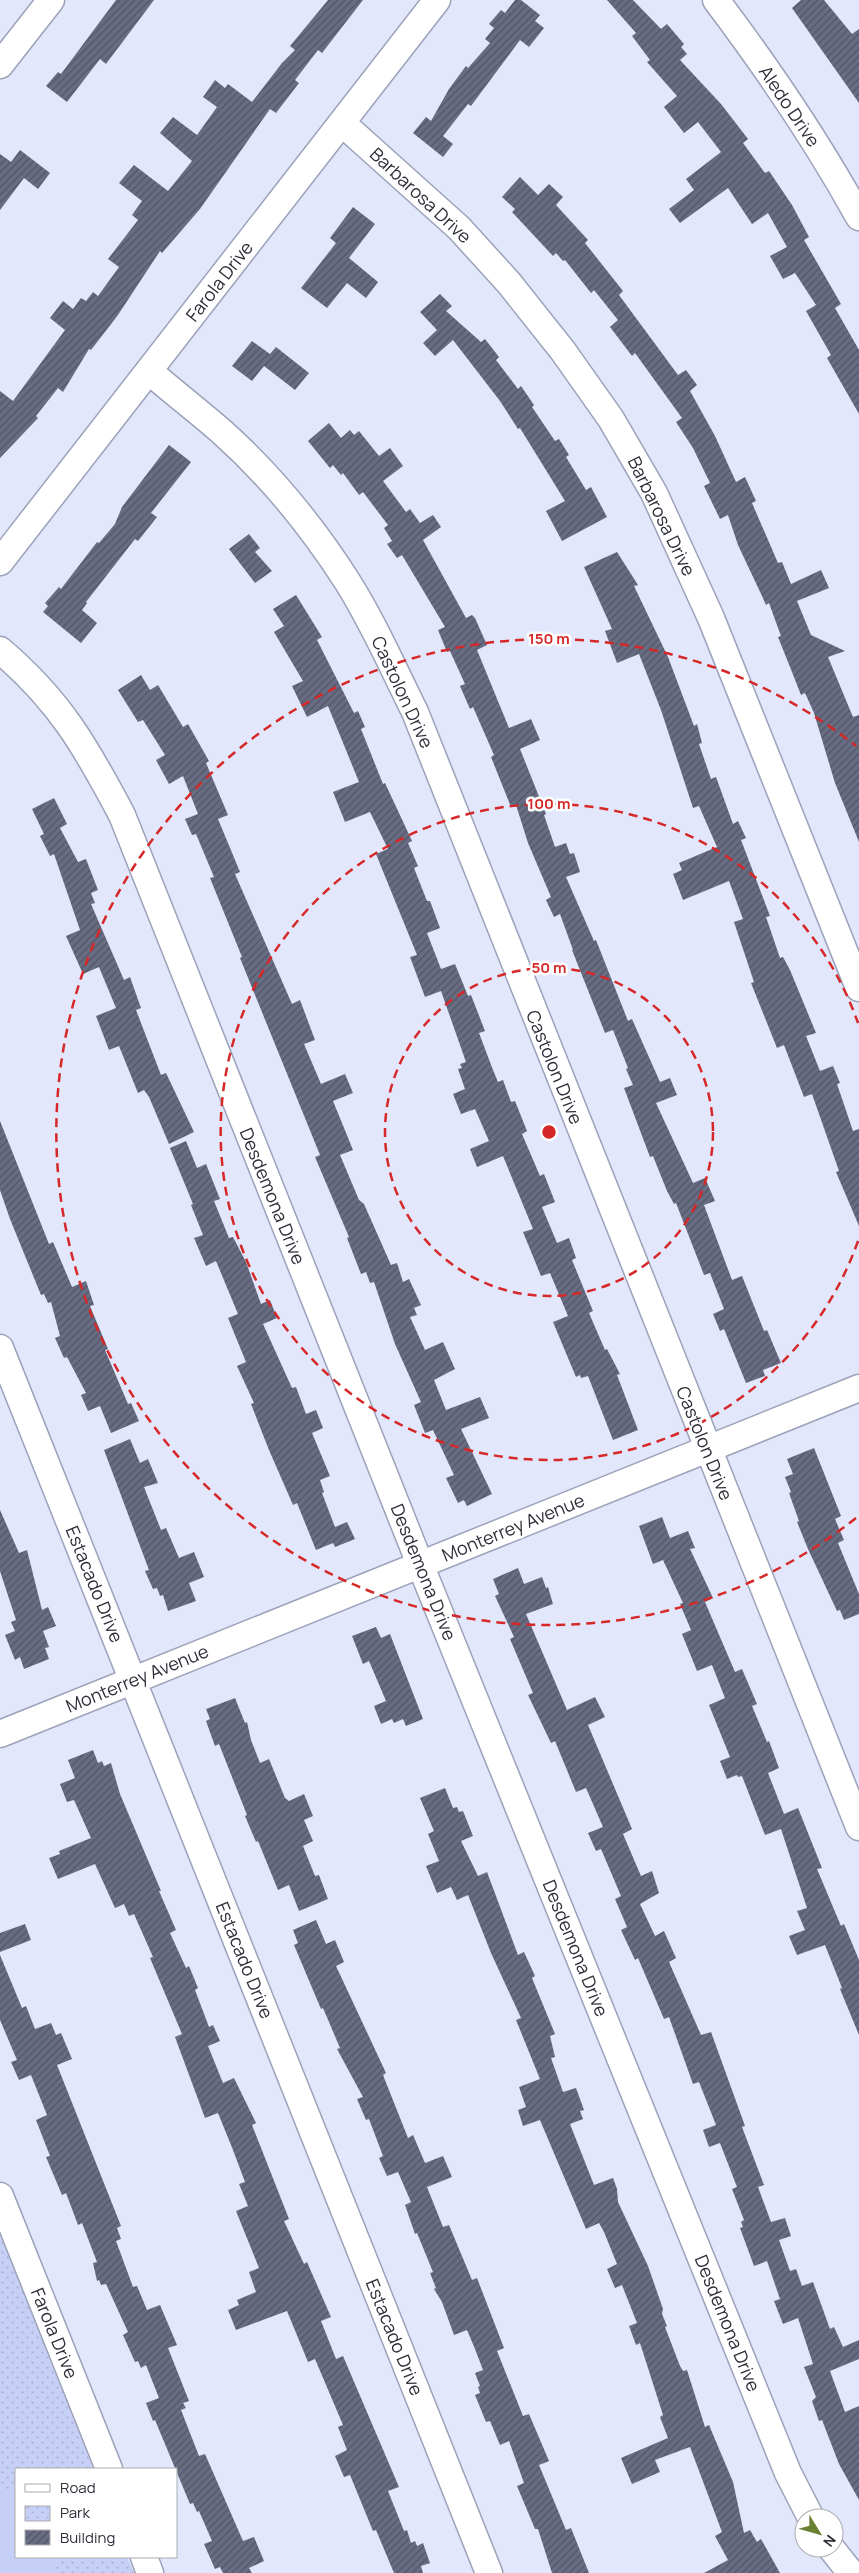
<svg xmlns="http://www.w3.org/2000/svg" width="859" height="2573" font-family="Manrope,sans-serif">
<defs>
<pattern id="park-dots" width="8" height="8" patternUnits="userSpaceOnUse" patternTransform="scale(1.25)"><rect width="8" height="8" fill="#c6d0f6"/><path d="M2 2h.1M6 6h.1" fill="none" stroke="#aab3d4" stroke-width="1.8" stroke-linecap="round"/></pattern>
<pattern id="building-hatch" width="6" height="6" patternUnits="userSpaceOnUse" patternTransform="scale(1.25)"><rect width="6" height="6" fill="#686d83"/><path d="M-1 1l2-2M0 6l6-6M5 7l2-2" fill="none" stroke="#525566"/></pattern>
</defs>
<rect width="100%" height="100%" fill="#e2e7fb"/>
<path fill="url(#park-dots)" d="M0 2234 93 2469H16V2557H127L134 2573H0Z"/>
<path fill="#c6d0f6" d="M16 2487V2557H51L58 2573H0V2493Z"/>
<path fill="url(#building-hatch)" d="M116 0H154L106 64 100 59 67 102 46 86 58 72 61 74Z
M328 0H363L322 53 318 50 295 80 299 83 276 113 270 109 200 209 162 253 160 251 118 315 91 350 89 349 63 392 58 388 36 416 38 418 0 458V391L13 401 65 330 50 318 63 301 73 309 81 298 86 301 93 292 98 296 119 267 108 259 138 220 132 215 142 201 119 183 134 165 168 191 192 161 160 133 173 117 197 135 217 107 203 97 215 80 225 88 228 84 252 102 282 63 295 50 290 46Z
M515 0H521L540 15 535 21 544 28 529 47 520 40 471 106 468 104 443 136 453 144 443 157 413 133 426 117 431 121 449 89 466 66 468 68 490 43 485 39 494 28 489 24 501 10 505 13Z
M607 0H633L661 29 667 24 684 44 681 47 687 54 680 60 721 104 748 139 743 143 765 173 769 171 792 205 809 237 804 240 841 304 835 308 859 350V414L827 358 831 355 806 311 816 305 795 273 783 279 770 256 787 247 768 213 752 224 728 188 680 223 669 209 694 190 686 179 721 152 698 122 684 133 664 107 677 96 647 62 650 60 632 36 636 33Z
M801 0H824L852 34 859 29V103L792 8Z
M20 150 50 173 38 189 24 178 0 210V154L11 162Z
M520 177 538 195 549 184 563 197 556 205 588 240 585 243 623 291 619 295 678 375 686 370 697 385 690 391 715 436 736 482 745 477 756 501 752 503 778 563 782 562 791 584 821 570 829 588 797 601 811 635 845 651 828 657 853 717 859 715V842L835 783 814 713 805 693 801 695 792 672 778 637 781 636 769 603 766 605 762 596 738 545 728 515 720 519 704 486 710 483 693 448 676 422 682 418 635 353 632 356 610 327 618 320 594 290 591 293 565 260 563 261 556 253 553 256 512 212 515 209 502 197Z
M353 207 375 224 349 258 378 282 366 298 347 283 327 308 301 288 336 243 330 238Z
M440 294 452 306 446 311 481 342 485 339 499 357 496 360 518 389 521 386 534 405 532 407 555 441 559 439 569 455 566 457 586 490 591 487 607 517 562 541 546 511 565 501 520 428 518 429 500 401 453 340 435 356 423 343 437 330 420 312Z
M252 341 270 354 276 347 309 373 295 390 264 366 252 381 232 366Z
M329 423 341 438 350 430 354 435 359 431 379 456 390 448 403 466 383 481 406 512 410 509 420 523 433 515 441 527 423 540 466 618 472 615 475 618 487 645 477 650 509 728 531 719 540 740 520 749 546 814 544 815 555 847 566 843 570 854 574 853 580 872 566 877 594 941 596 940 628 1021 632 1019 660 1082 670 1078 677 1095 656 1103 693 1183 705 1178 715 1201 704 1205 732 1280 742 1276 764 1331 767 1330 781 1363 763 1370 765 1376 746 1383 724 1329 720 1331 713 1314 724 1309 710 1273 704 1275 676 1203 674 1204 667 1191 653 1156 650 1157 624 1088 633 1085 626 1069 628 1068 613 1030 605 1033 572 950H573L560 914 554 917 546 900 551 897 528 843 516 805 511 807 491 757 494 755 473 707 470 709 460 686 465 684 450 651 447 652 438 630 445 627 402 555 397 558 387 544 392 541 384 528 388 525 363 492 359 495 343 473 341 475 333 465 330 468 308 441Z
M169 445 191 462 151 513 157 517 138 541 135 539 86 602 87 603 82 610 97 623 81 643 43 612 48 606 45 603 59 587 61 589 97 542 99 543 115 524 122 507Z
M249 534 260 548 255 552 272 571 255 583 229 549Z
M617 552 638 585 634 586 668 657 694 726 697 724 702 743 699 744 711 779 716 777 733 824 738 821 746 838 741 840 770 916 766 917 780 958 783 957 790 970 816 1033 806 1036 820 1071 833 1066 840 1083 837 1084 853 1131 859 1129V1226L836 1172 839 1171 812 1094 804 1097 784 1045 777 1048 751 983 754 982 734 922 743 919 729 881 683 900 673 874 682 870 679 863 717 847 699 806 693 808 661 710 639 654 617 663 605 631 612 629 584 567Z
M296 595 322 637 317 640 354 713 358 711 365 727 361 729 383 784 385 783 412 841 408 843 418 866 414 868 427 901H430L440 928 427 933 441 969 455 964 468 996 471 995 485 1031 479 1033 493 1070 498 1082 503 1080 511 1102 515 1101 527 1131 522 1134 540 1176 544 1174 555 1202 542 1207 557 1243 569 1238 576 1258 572 1260 593 1311 589 1313 605 1350 607 1349 620 1374 617 1375 638 1430 613 1440 588 1376 581 1378 580 1375 576 1377 553 1322 568 1316 550 1273 541 1276 523 1232 533 1229 503 1156 477 1167 470 1149 489 1141 475 1109 461 1114 453 1094 465 1089 458 1069 462 1068 460 1064 466 1062 441 991 425 997 410 957 417 955 376 854 388 849 370 812 345 822 333 792 359 782 328 706 307 717 292 686 303 681 274 632 284 626 273 609Z
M141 675 150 690 158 685 183 727 188 724 209 761 206 763 228 815 218 819 240 872 235 874 292 1004 300 1000 315 1040 304 1044 321 1084 345 1074 353 1093 333 1101 353 1150 340 1155 359 1200 364 1204 391 1265 397 1263 403 1282 409 1279 421 1305 414 1308 417 1315 410 1317 425 1350 443 1342 455 1369 434 1380 446 1410 480 1397 489 1418 461 1429 492 1494 467 1506 464 1500 458 1503 446 1478 454 1475 433 1430 425 1433 414 1405 421 1402 395 1344 374 1282 370 1283 366 1272 361 1274 347 1238 349 1237 315 1157 320 1155 240 958 242 957 210 878 214 877 196 834 192 835 185 819 198 814 183 776 169 784 156 760 165 755 143 720 138 722 118 690Z
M54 798 67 824 60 828 78 862 86 859 98 890 91 893 95 903 91 904 124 980 130 977 141 1008 136 1010 161 1075 166 1073 194 1132 169 1144 149 1097 144 1090 138 1093 119 1046 109 1050 96 1016 116 1008 99 967 83 974 66 936 80 930 54 854 50 856 40 836 44 834 32 809Z
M0 1121 49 1244 53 1242 72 1287 86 1281 94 1305 90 1306 108 1349 105 1350 128 1404 131 1403 139 1421 111 1433 100 1406 88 1411 81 1395 86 1393 67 1357 64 1358 55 1338 60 1336 51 1302 48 1303 44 1294 41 1295 10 1219 0 1190Z
M186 1141 197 1168 206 1164 220 1199 214 1201 229 1238 233 1237 246 1262 261 1304 270 1300 277 1318 263 1324 292 1388 296 1387 306 1414 316 1410 323 1428 312 1433 330 1476 320 1480 324 1492 322 1493 335 1527 347 1522 355 1539 335 1547 333 1543 316 1550 297 1503 293 1505 269 1450 251 1404 254 1403 237 1366 246 1362 228 1318 238 1314 216 1261 206 1266 194 1238 203 1235 191 1205 193 1204 170 1148Z
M130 1439 140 1463 148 1459 158 1483 144 1487 161 1530 166 1528 179 1558 194 1552 204 1577 189 1583 196 1601 168 1611 163 1595 160 1596 157 1588 153 1589 145 1571 149 1570 104 1450Z
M814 1448 841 1516 835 1519 844 1540 838 1543 859 1594V1614L844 1620 840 1610 837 1611 808 1549 797 1522 799 1521 789 1493 791 1492 785 1477 793 1474 787 1459Z
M0 1510 19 1553 27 1550 42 1610 48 1607 56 1626 43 1631 49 1647 45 1648 49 1659 24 1669 20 1657 15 1660 5 1635 15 1631 11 1622 16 1620 0 1571Z
M662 1517 670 1538 688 1531 695 1548 690 1549 713 1598 705 1602 735 1672 742 1669 757 1704 752 1706 767 1742 769 1741 779 1768 768 1773 784 1814 798 1808 822 1868 817 1869 841 1926 844 1924 859 1960V2035L840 1989 842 1988 825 1945 797 1955 789 1936 805 1930 797 1911 807 1908 781 1829 765 1835 742 1776 738 1777 737 1775 727 1779 720 1761 730 1757 709 1705 725 1698 712 1665 697 1671 682 1634 691 1630 680 1604 683 1603 663 1560 653 1564 639 1526Z
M518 1568 524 1584 542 1577 546 1588 548 1587 553 1604 526 1614 567 1710 595 1697 605 1717 588 1725 632 1829 623 1834 641 1876 652 1871 659 1893 640 1904 655 1936 664 1931 676 1958 669 1962 701 2035 711 2032 745 2126 742 2127 764 2185 758 2187 771 2222 785 2218 791 2236 779 2240 790 2271 796 2269 802 2286 813 2282 830 2329 834 2327 843 2347 859 2340V2359L830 2371 845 2412 859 2406V2500L839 2464 822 2420 819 2421 812 2401 816 2397 804 2367 813 2364 798 2318 783 2324 774 2301 780 2299 767 2261 754 2266 740 2228 743 2227 741 2222 744 2220 732 2189 737 2187 720 2143 709 2147 703 2130 716 2125 699 2082 693 2084 669 2017 664 2019 638 1958 635 1960 621 1930 627 1927 615 1899 621 1896 601 1849 596 1851 588 1833 603 1827 586 1788 576 1792 555 1741 551 1743 528 1695 533 1693 510 1639 514 1637 495 1596 499 1594 493 1579Z
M376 1627 381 1638 390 1634 423 1719 406 1726 403 1719 394 1723 392 1719 381 1724 374 1706 386 1701 369 1661 363 1664 352 1636Z
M235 1698 245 1723 247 1722 251 1740 260 1763 269 1759 285 1798 289 1801 304 1794 313 1816 304 1820 313 1841 303 1846 315 1876 319 1875 328 1899 299 1911 289 1885 278 1890 258 1841 256 1842 245 1816 247 1815 219 1744 215 1746 206 1721 210 1719 206 1709Z
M93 1750 98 1763 102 1761 104 1766 111 1763 120 1794 161 1891H159L176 1930 170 1933 186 1968 189 1966 198 1988 195 1990 209 2027 213 2025 220 2041 208 2046 223 2083 234 2078 256 2123 252 2125 289 2219 284 2221 304 2264 307 2262 331 2317 321 2321 336 2359 343 2356 399 2487 388 2491 404 2531 407 2530 411 2543 415 2541 417 2546 423 2543 430 2563 421 2566 423 2573H394L376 2530 373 2531 350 2475 344 2477 335 2456 347 2450 338 2427 343 2425 315 2359 308 2362 287 2311 236 2330 228 2310 239 2305 237 2300 256 2292 249 2272 259 2268 236 2211 248 2206 239 2184 245 2182 233 2150 218 2113 205 2118 175 2037 182 2034 150 1958 153 1957 134 1914 129 1916 124 1904 115 1908 95 1864 58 1879 49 1858 60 1854 59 1851 91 1838 74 1800 67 1802 60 1784 75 1778 68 1760Z
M445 1788 453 1808 457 1807 459 1812 463 1811 473 1836 461 1841 478 1876 487 1872 518 1955 524 1952 535 1976 532 1978 555 2034 550 2036 555 2057 551 2058 563 2092 576 2088 584 2110 580 2111 583 2119 570 2124 594 2185 613 2178 617 2189 618 2202 648 2266 663 2309 662 2314 667 2326 665 2327 680 2366 683 2371 687 2370 705 2427 709 2425 733 2482 744 2533 750 2530 757 2542 761 2539 780 2573H704L728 2560 715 2536 722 2532 690 2447 655 2460 660 2472 632 2484 621 2458 668 2438 660 2417 663 2415 640 2343 636 2345 629 2326 637 2323 622 2285 615 2288 607 2269 617 2264 604 2232 599 2223 586 2229 540 2120 523 2126 518 2110 526 2107 519 2087 540 2079 516 2020 521 2018 491 1953 468 1895 457 1900 451 1887 437 1893 426 1866 439 1861 428 1834 434 1831 420 1798Z
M316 1920 326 1944 335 1940 344 1962 336 1966 386 2073 383 2075 408 2138 413 2135 425 2163 443 2156 452 2177 427 2187 443 2227 449 2225 472 2280 477 2278 504 2348 497 2351 523 2416 529 2414 549 2461 539 2465 566 2530 571 2528 589 2573H552L538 2529H535L517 2486 524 2483 509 2441 500 2445 490 2421 486 2422 475 2395 480 2393 478 2387 480 2386 475 2373 483 2370 475 2349 467 2330 454 2335 442 2302 434 2289 436 2288 430 2273 433 2272 417 2233 415 2234 405 2205 411 2202 398 2172 387 2176 379 2158 383 2156 369 2119 366 2120 357 2099 363 2097 337 2049 340 2048 323 2008 321 2009 294 1945 298 1943 293 1930Z
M25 1924 31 1940 0 1952V1933Z
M0 1955 22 2008 26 2006 35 2029 51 2023 56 2035 61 2033 72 2059 57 2065 121 2226 117 2228 121 2239 116 2241 133 2287 137 2286 147 2310 160 2305 177 2345 168 2348 189 2401 183 2403 186 2408 181 2410 199 2456 205 2454 243 2541 254 2537 264 2561 249 2568 252 2573H223L220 2567 215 2569 204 2544 212 2541 199 2511 197 2512 193 2503 190 2504 155 2420 153 2421 146 2403 159 2398 146 2365 141 2368 138 2361 135 2362 123 2335 128 2332 106 2284 101 2285 99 2280 97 2281 93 2263 97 2262 82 2223 78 2225 66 2193 62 2195 46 2157 50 2156 36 2120 47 2115 31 2075 19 2080 11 2062 17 2060 0 2020Z"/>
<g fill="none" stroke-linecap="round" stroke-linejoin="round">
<g stroke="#9ba2b9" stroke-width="29">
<path id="minor" d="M716 0C768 69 817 141 859 217
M0 65 51 0
M342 123 459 228 509 283 563 351 611 419 654 493 711 618 859 988
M149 371C173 392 198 411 222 432 269 474 313 528 347 581 373 622 393 668 415 712L859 1827
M0 562 437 0
M0 650C60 701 86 747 122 815L420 1564 788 2473 811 2518
M0 1348 489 2573
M0 1734 859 1388
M0 2196 109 2469
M831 2548 851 2573
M144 2557 150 2573"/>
</g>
<use href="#minor" stroke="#fff" stroke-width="26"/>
</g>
<g fill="none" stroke="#d62828" stroke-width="2.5" stroke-dasharray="9 6">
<circle cx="549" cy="1132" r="164"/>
<path d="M858 1241A328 328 0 1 1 858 1023"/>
<path d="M856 1518A493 493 0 1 1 856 746"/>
</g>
<g text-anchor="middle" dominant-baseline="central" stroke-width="5" stroke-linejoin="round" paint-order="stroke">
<g font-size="18" fill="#2d2f38" stroke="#fff">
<text transform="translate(790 106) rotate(56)">Aledo Drive</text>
<text transform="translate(421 195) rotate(43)">Barbarosa Drive</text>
<text transform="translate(219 281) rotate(-52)">Farola Drive</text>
<text transform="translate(662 516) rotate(64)">Barbarosa Drive</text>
<text transform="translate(403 692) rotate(65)">Castolon Drive</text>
<text transform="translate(555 1067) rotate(68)">Castolon Drive</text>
<text transform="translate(273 1196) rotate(68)">Desdemona Drive</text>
<text transform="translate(705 1443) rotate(68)">Castolon Drive</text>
<text transform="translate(513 1527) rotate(-22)">Monterrey Avenue</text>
<text transform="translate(424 1572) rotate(68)">Desdemona Drive</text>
<text transform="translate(95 1584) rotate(68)">Estacado Drive</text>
<text transform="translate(137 1678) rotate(-22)">Monterrey Avenue</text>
<text transform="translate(576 1948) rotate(68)">Desdemona Drive</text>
<text transform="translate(245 1960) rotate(68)">Estacado Drive</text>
<text transform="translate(728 2323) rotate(68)">Desdemona Drive</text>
<text transform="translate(55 2333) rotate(68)">Farola Drive</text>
<text transform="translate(395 2337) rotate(68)">Estacado Drive</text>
</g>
</g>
<circle cx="549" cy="1132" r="8" fill="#d62828" stroke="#fff" stroke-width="2.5"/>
<g font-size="15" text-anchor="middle" font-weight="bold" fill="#d62828" stroke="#fff" stroke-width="5" stroke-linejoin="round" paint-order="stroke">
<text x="549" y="644">150 m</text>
<text x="549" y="809">100 m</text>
<text x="549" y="973">50 m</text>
</g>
<rect x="15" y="2468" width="162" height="90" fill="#ffffff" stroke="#abacaf"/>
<rect x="25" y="2484" width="25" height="8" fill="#ffffff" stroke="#abacaf"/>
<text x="60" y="2493" font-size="15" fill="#2d2f38">Road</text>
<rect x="25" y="2506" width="25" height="15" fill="url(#park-dots)" stroke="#abacaf"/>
<text x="60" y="2518" font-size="15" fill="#2d2f38">Park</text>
<rect x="25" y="2530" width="25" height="15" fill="url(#building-hatch)" stroke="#abacaf"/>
<text x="60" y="2543" font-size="15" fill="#2d2f38">Building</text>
<g transform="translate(819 2533) rotate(127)"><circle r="24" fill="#ffffff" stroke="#abacaf"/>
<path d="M0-4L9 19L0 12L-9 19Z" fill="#688032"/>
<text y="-8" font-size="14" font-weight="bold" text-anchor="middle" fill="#2d2f38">N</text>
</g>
</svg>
